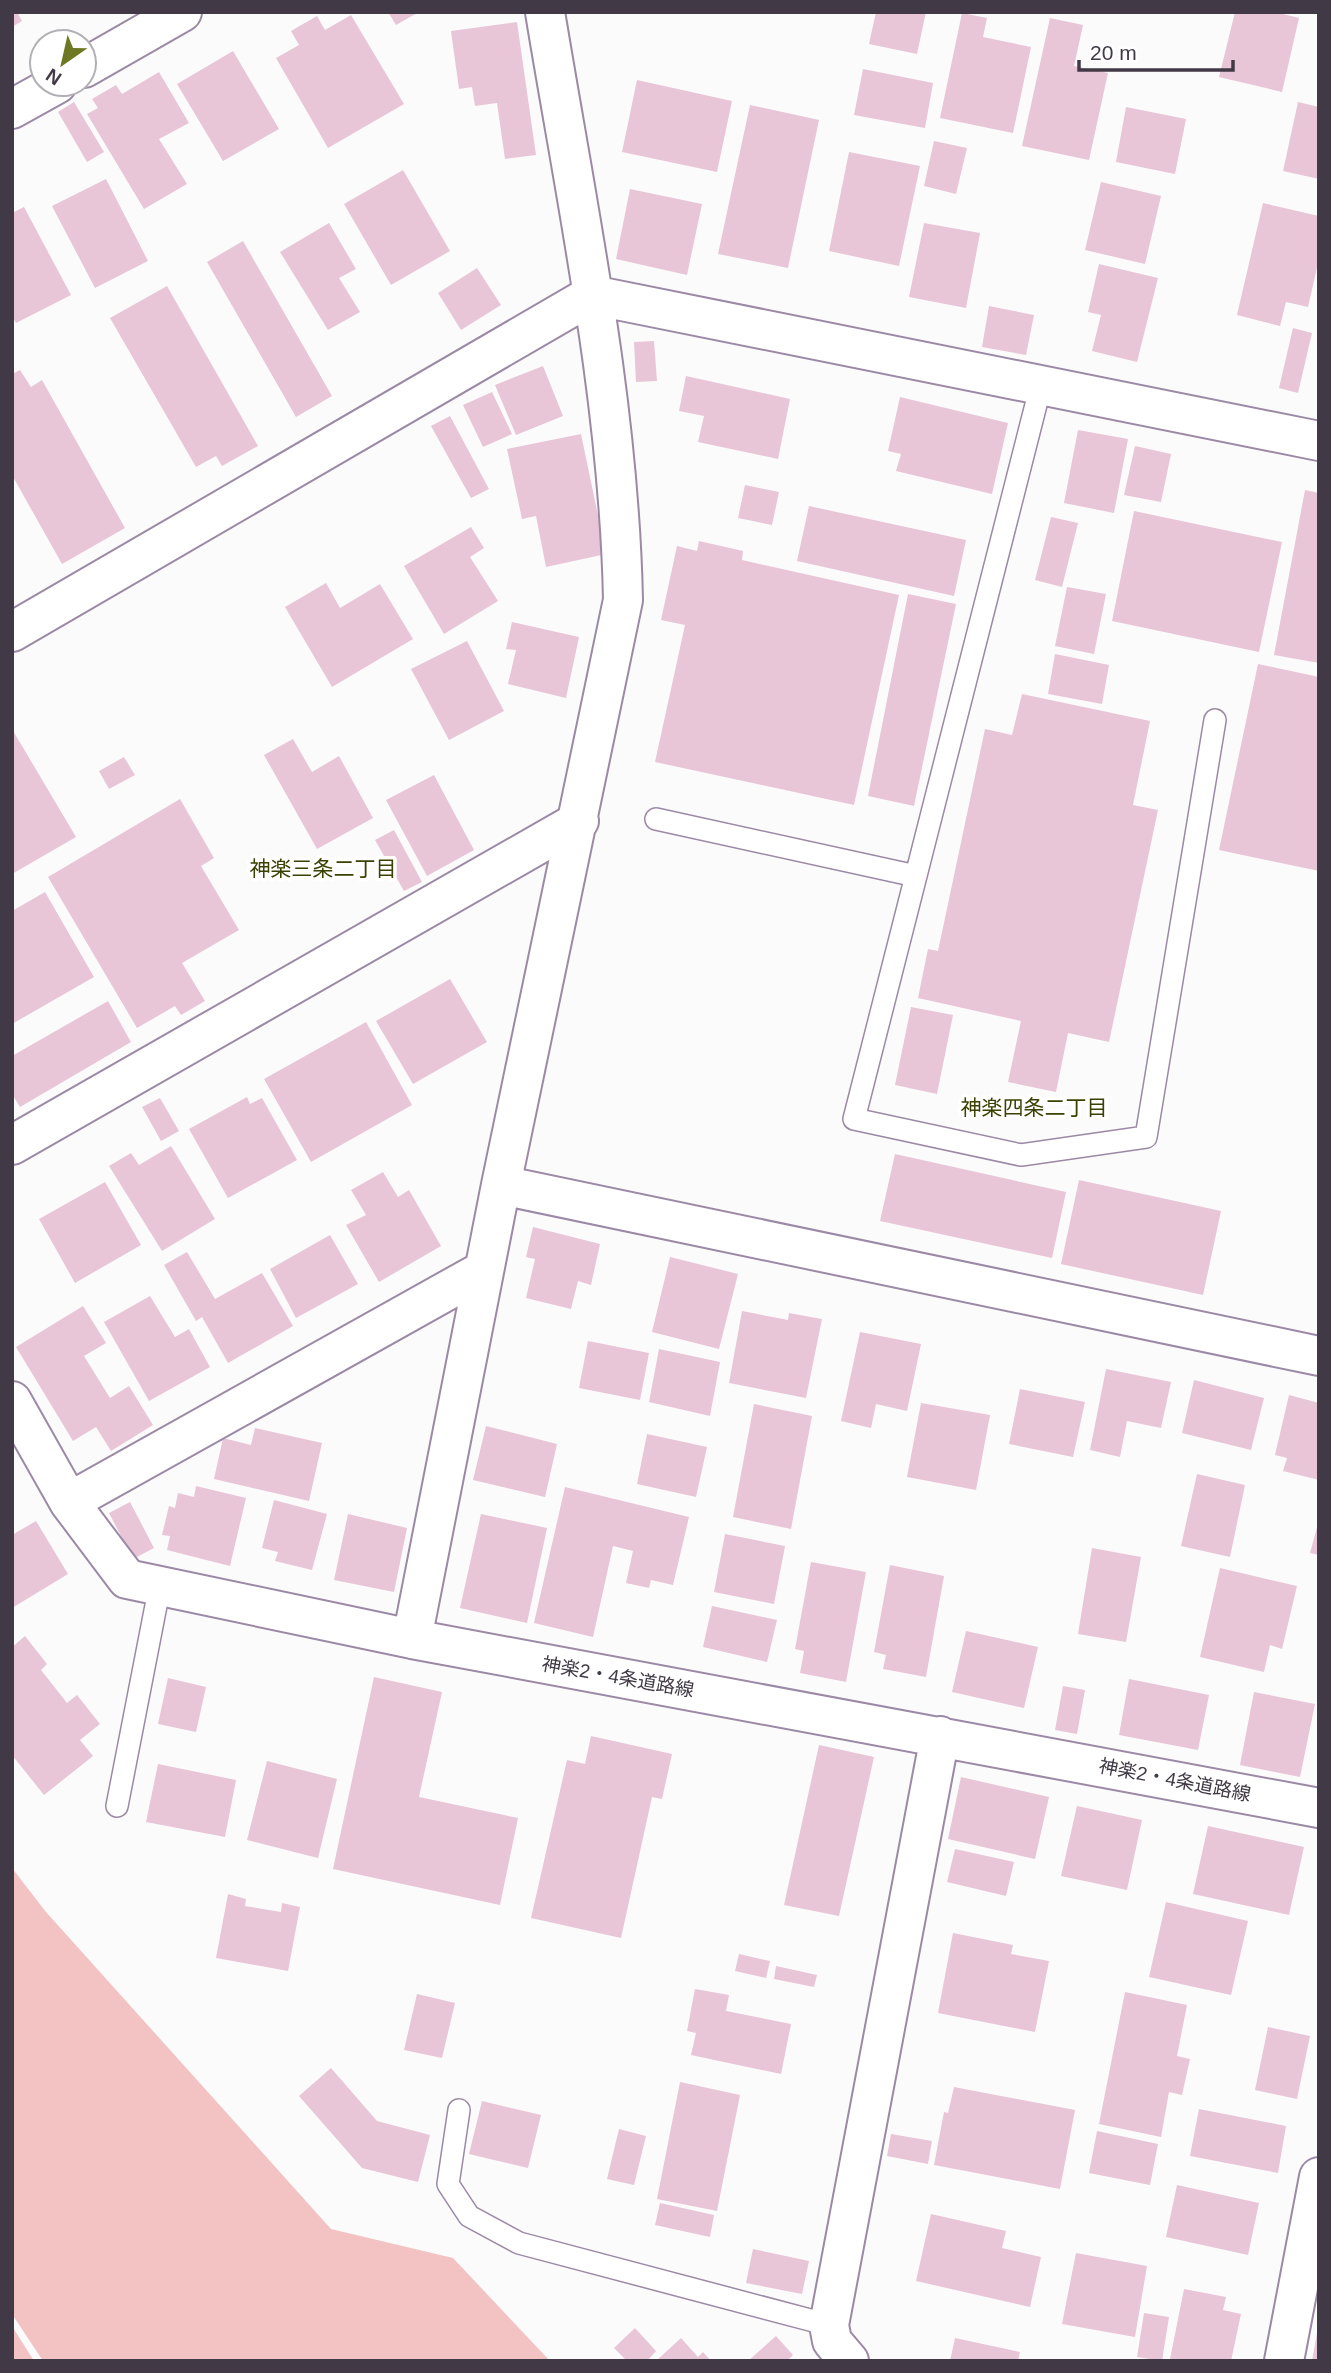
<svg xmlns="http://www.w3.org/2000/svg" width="1331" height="2373" font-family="Arial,'Noto Sans JP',sans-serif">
<rect width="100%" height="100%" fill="#fbfbfb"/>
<path fill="#f3c3c3" d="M12 1868 46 1912 331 2229 453 2258 550 2361H43L12 2314Z
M12 2326 34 2361H12Z"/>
<path fill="#e9c5d8" d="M12 12H17L22 21 12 27Z
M388 12H419L396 25Z
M876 12H926L917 54 869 44Z
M1235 12H1275L1299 18 1282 92 1219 77Z
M962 13 987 18 983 37 1031 47 1013 133 940 118Z
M351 15 404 104 328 148 276 58 299 45 291 31 317 16 325 30Z
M1050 18 1083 25 1074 66 1108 73 1089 160 1022 146Z
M517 22 536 155 505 159 497 103 475 106 472 87 459 89 451 31Z
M233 51 279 129 223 161 177 84Z
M863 69 933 83 925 128 854 115Z
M159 72 189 123 159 139 187 184 144 209 87 114 98 108 92 99 116 85 122 94Z
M637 80 732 101 717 172 622 152Z
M74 102 104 152 87 162 58 112Z
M1298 102 1319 107V179L1283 171Z
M750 105 819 120 788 268 718 254Z
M1126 107 1186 119 1175 174 1116 162Z
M934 141 967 148 956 194 924 186Z
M849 152 920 166 899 266 829 251Z
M403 170 450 251 391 285 344 204Z
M106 179 148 261 95 288 52 206Z
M1101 182 1161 196 1145 264 1085 250Z
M630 189 702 204 687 275 616 259Z
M1263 203 1319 216V259L1308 307 1286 302 1280 326 1237 315Z
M24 207 71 295 16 323 12 316V213Z
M329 223 356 269 339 278 360 312 328 330 280 252Z
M924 223 980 233 966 308 909 297Z
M243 241 332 396 296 417 207 262Z
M1099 264 1158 278 1137 362 1092 351 1101 315 1088 312Z
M477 268 501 305 461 330 438 293Z
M167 286 258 446 222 466 216 456 196 467 110 318Z
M989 306 1034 315 1026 355 982 347Z
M1293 328 1312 333 1298 393 1279 388Z
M654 341 657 381 636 382 634 342Z
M543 366 563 416 516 435 495 385Z
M20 370 31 387 42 380 125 528 62 564 12 475V374Z
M686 376 790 399 778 459 698 442 704 416 679 411Z
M492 392 512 434 483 447 463 405Z
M900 397 1008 423 992 494 896 471 901 454 888 451Z
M450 416 489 489 471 498 431 426Z
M1078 430 1128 439 1114 513 1064 503Z
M581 434 606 554 546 567 536 516 522 519 507 449Z
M1135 446 1171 454 1161 502 1124 495Z
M745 485 779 492 772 525 738 518Z
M1305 490 1319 493V663L1274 655Z
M809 506 966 540 954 596 797 561Z
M1134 511 1282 542 1259 652 1112 621Z
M1051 517 1078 523 1062 587 1035 580Z
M471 527 484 548 470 557 498 601 444 634 404 566Z
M699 541 743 551 742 560 899 595 854 805 655 762 685 625 661 620 677 546 697 551Z
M326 583 340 608 380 584 413 639 332 687 285 607Z
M1067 587 1106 594 1094 654 1055 646Z
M908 594 956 604 914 806 868 796Z
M512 622 579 637 566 698 508 684 516 650 506 649Z
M467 641 504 711 449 740 411 669Z
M1055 654 1109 665 1102 704 1048 694Z
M1258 664 1319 677V871L1219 850Z
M1022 694 1150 721 1133 805 1158 810 1109 1042 1068 1033 1056 1092 1008 1082 1021 1021 918 998 928 949 938 951 985 729 1012 735Z
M12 729 76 837 12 874Z
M293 739 312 772 339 756 373 818 317 849 264 755Z
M124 757 135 775 109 789 99 771Z
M434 775 474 850 427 876 386 800Z
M180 799 214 858 201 866 239 930 182 963 205 1001 181 1015 175 1006 137 1028 48 877Z
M394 830 422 882 404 891 375 840Z
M45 892 94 977 12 1024V911Z
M450 979 487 1042 413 1084 376 1021Z
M108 1001 131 1042 20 1107 12 1094V1056Z
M911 1007 953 1015 937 1094 895 1085Z
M366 1022 412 1105 311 1162 264 1079Z
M247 1097 250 1104 262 1098 297 1160 228 1198 189 1129Z
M160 1098 179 1131 161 1141 142 1107Z
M171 1146 215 1219 162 1251 109 1166 131 1153 139 1165Z
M895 1154 1066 1192 1052 1258 880 1221Z
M383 1172 398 1197 409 1190 441 1246 379 1282 346 1225 366 1215 351 1190Z
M1079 1180 1221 1211 1203 1295 1061 1264Z
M105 1182 141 1245 75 1283 39 1219Z
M533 1227 600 1244 591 1285 578 1281 571 1309 526 1298 535 1259 526 1257Z
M330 1235 358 1284 296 1318 270 1269Z
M187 1252 215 1299 262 1273 293 1326 228 1363 202 1317 196 1321 164 1265Z
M670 1257 738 1274 719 1349 652 1332Z
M150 1296 175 1337 189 1329 210 1367 149 1401 104 1322Z
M83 1306 106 1343 84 1356 110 1398 129 1386 153 1425 111 1451 96 1427 73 1441 16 1347Z
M742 1311 788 1320 789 1313 822 1319 806 1398 729 1383Z
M860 1332 921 1344 907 1411 876 1404 871 1428 841 1421Z
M588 1341 649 1353 640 1400 579 1388Z
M659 1349 720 1362 710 1416 649 1402Z
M1106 1369 1171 1382 1161 1428 1127 1421 1120 1457 1090 1450Z
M1194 1380 1264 1398 1251 1450 1182 1433Z
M1020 1389 1085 1402 1073 1457 1009 1444Z
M1289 1395 1319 1403V1480L1283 1471 1287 1458 1275 1455Z
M921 1403 990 1415 976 1490 907 1477Z
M754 1404 812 1416 791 1529 733 1517Z
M486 1426 557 1444 545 1497 473 1480Z
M255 1428 322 1443 309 1501 214 1479 223 1438 251 1445Z
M647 1434 707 1447 696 1497 637 1484Z
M1197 1474 1245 1485 1230 1557 1181 1546Z
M196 1486 246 1498 230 1566 167 1550 170 1536 162 1535 169 1506 175 1508 178 1493 194 1497Z
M565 1487 689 1517 673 1585 651 1580 649 1588 626 1583 633 1551 613 1546 593 1637 534 1623Z
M274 1500 327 1514 312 1570 275 1561 278 1552 262 1548Z
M130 1502 154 1548 133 1559 109 1513Z
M348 1514 407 1528 394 1592 334 1580Z
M481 1514 547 1528 527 1623 460 1608Z
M1319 1520V1555L1310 1553Z
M36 1521 68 1574 12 1608V1535Z
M725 1534 785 1546 774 1604 714 1592Z
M1092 1548 1141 1557 1126 1642 1078 1634Z
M811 1562 866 1572 846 1682 800 1673 804 1651 795 1649Z
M890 1565 944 1576 926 1677 883 1669 886 1655 874 1652Z
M1220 1568 1297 1586 1282 1649 1270 1645 1264 1672 1200 1657Z
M712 1606 777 1620 767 1662 703 1647Z
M966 1631 1038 1647 1024 1708 952 1692Z
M25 1636 47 1664 41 1670 67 1703 77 1695 100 1724 80 1740 93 1756 44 1795 12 1755V1647Z
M374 1677 442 1692 419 1797 518 1818 500 1905 333 1869Z
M168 1678 206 1687 196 1732 158 1724Z
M1129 1679 1209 1695 1198 1750 1119 1735Z
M1063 1686 1085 1690 1077 1734 1055 1730Z
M1254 1692 1315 1704 1300 1777 1240 1765Z
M591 1736 672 1754 662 1799 652 1797 621 1938 531 1918 567 1760 585 1764Z
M819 1745 874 1757 839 1916 784 1905Z
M267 1761 337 1779 318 1858 247 1840Z
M158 1764 236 1780 225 1837 146 1822Z
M961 1777 1049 1797 1035 1859 948 1839Z
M1077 1806 1142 1820 1127 1890 1061 1876Z
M1208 1826 1304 1847 1289 1915 1193 1894Z
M955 1849 1014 1862 1006 1896 947 1882Z
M228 1894 246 1899 245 1906 281 1912 282 1903 300 1907 288 1971 216 1958Z
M1166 1902 1248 1921 1231 1995 1149 1977Z
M953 1933 1013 1945 1011 1954 1049 1961 1035 2032 938 2013Z
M739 1954 770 1961 766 1978 735 1971Z
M776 1966 817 1975 814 1987 774 1979Z
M695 1989 729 1995 726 2011 791 2024 781 2074 691 2055 696 2033 687 2031Z
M1125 1992 1187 2005 1177 2056 1190 2059 1182 2095 1169 2092 1161 2137 1099 2124Z
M417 1994 455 2003 442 2058 404 2050Z
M1268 2027 1310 2036 1297 2099 1255 2090Z
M331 2068 377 2121 430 2135 418 2182 362 2168 299 2096Z
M680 2082 740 2095 717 2211 657 2199Z
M954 2087 1075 2110 1060 2189 934 2165 944 2112 948 2113Z
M482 2101 541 2115 528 2168 469 2154Z
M1199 2109 1286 2126 1278 2173 1190 2156Z
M619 2129 646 2136 634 2185 607 2179Z
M1097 2131 1158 2144 1150 2185 1089 2173Z
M891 2134 932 2141 928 2164 887 2156Z
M1177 2185 1259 2203 1248 2255 1166 2237Z
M660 2203 714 2215 710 2237 655 2225Z
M931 2214 1006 2231 1002 2248 1041 2257 1030 2307 916 2281Z
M753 2249 809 2261 802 2294 746 2283Z
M1076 2253 1147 2266 1135 2337 1062 2324Z
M1184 2289 1226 2297 1223 2310 1241 2314 1231 2361 1170 2359Z
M1144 2313 1169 2317 1162 2361 1137 2357Z
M635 2328 656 2351 647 2361H627L614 2348Z
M1317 2333 1319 2361H1312Z
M776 2336 793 2355 787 2361H748Z
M681 2338 698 2357 703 2352 711 2361H656Z
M955 2338 1020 2352 1018 2361H950Z"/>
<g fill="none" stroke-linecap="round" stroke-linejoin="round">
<g stroke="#9b89a6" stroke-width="24">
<path id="service" d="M1041 385 854 1119 1021 1155 1146 1137 1215 720
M656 819 916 876
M117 1806 160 1585
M459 2110 448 2184 469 2216 519 2243 829 2325"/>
</g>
<g stroke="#9b89a6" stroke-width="42">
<path id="minor" d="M84 68 182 12
M12 109 57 84
M12 632 592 295 1319 441
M12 1145 579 821
M501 1185 1319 1356
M12 1401 69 1502 127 1579 412 1639 1319 1808
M69 1502 484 1270
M412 1639 501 1185 623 600C619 403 577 206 545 12
M849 2361 832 2341 829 2325 940 1736
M1284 2361 1319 2177"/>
</g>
<use href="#service" stroke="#fff" stroke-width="21"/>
<use href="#minor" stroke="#fff" stroke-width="38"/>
</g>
<g text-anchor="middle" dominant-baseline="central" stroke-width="7" stroke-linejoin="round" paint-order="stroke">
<g font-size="19" fill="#413a46" stroke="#fff">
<text transform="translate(618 1677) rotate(10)">神楽2・4条道路線</text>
<text transform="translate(1175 1780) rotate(11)">神楽2・4条道路線</text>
</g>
<g font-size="21" fill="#3b4102" stroke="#fff">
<text x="323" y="868">神楽三条二丁目</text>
<text x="1034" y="1107">神楽四条二丁目</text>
</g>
</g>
<rect width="1331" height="2373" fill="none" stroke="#413a46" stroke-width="28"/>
<g transform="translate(63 63) rotate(214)"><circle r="33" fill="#ffffff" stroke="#b3b0b5" stroke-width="2"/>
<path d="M0-5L12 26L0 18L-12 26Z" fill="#6e7721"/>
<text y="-10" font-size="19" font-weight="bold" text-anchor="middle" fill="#413a46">N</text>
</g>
<path d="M1079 60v10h154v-10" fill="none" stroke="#413a46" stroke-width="3.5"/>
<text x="1090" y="60" font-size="21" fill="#413a46" stroke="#ffffff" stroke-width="5" paint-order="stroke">20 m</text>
</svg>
